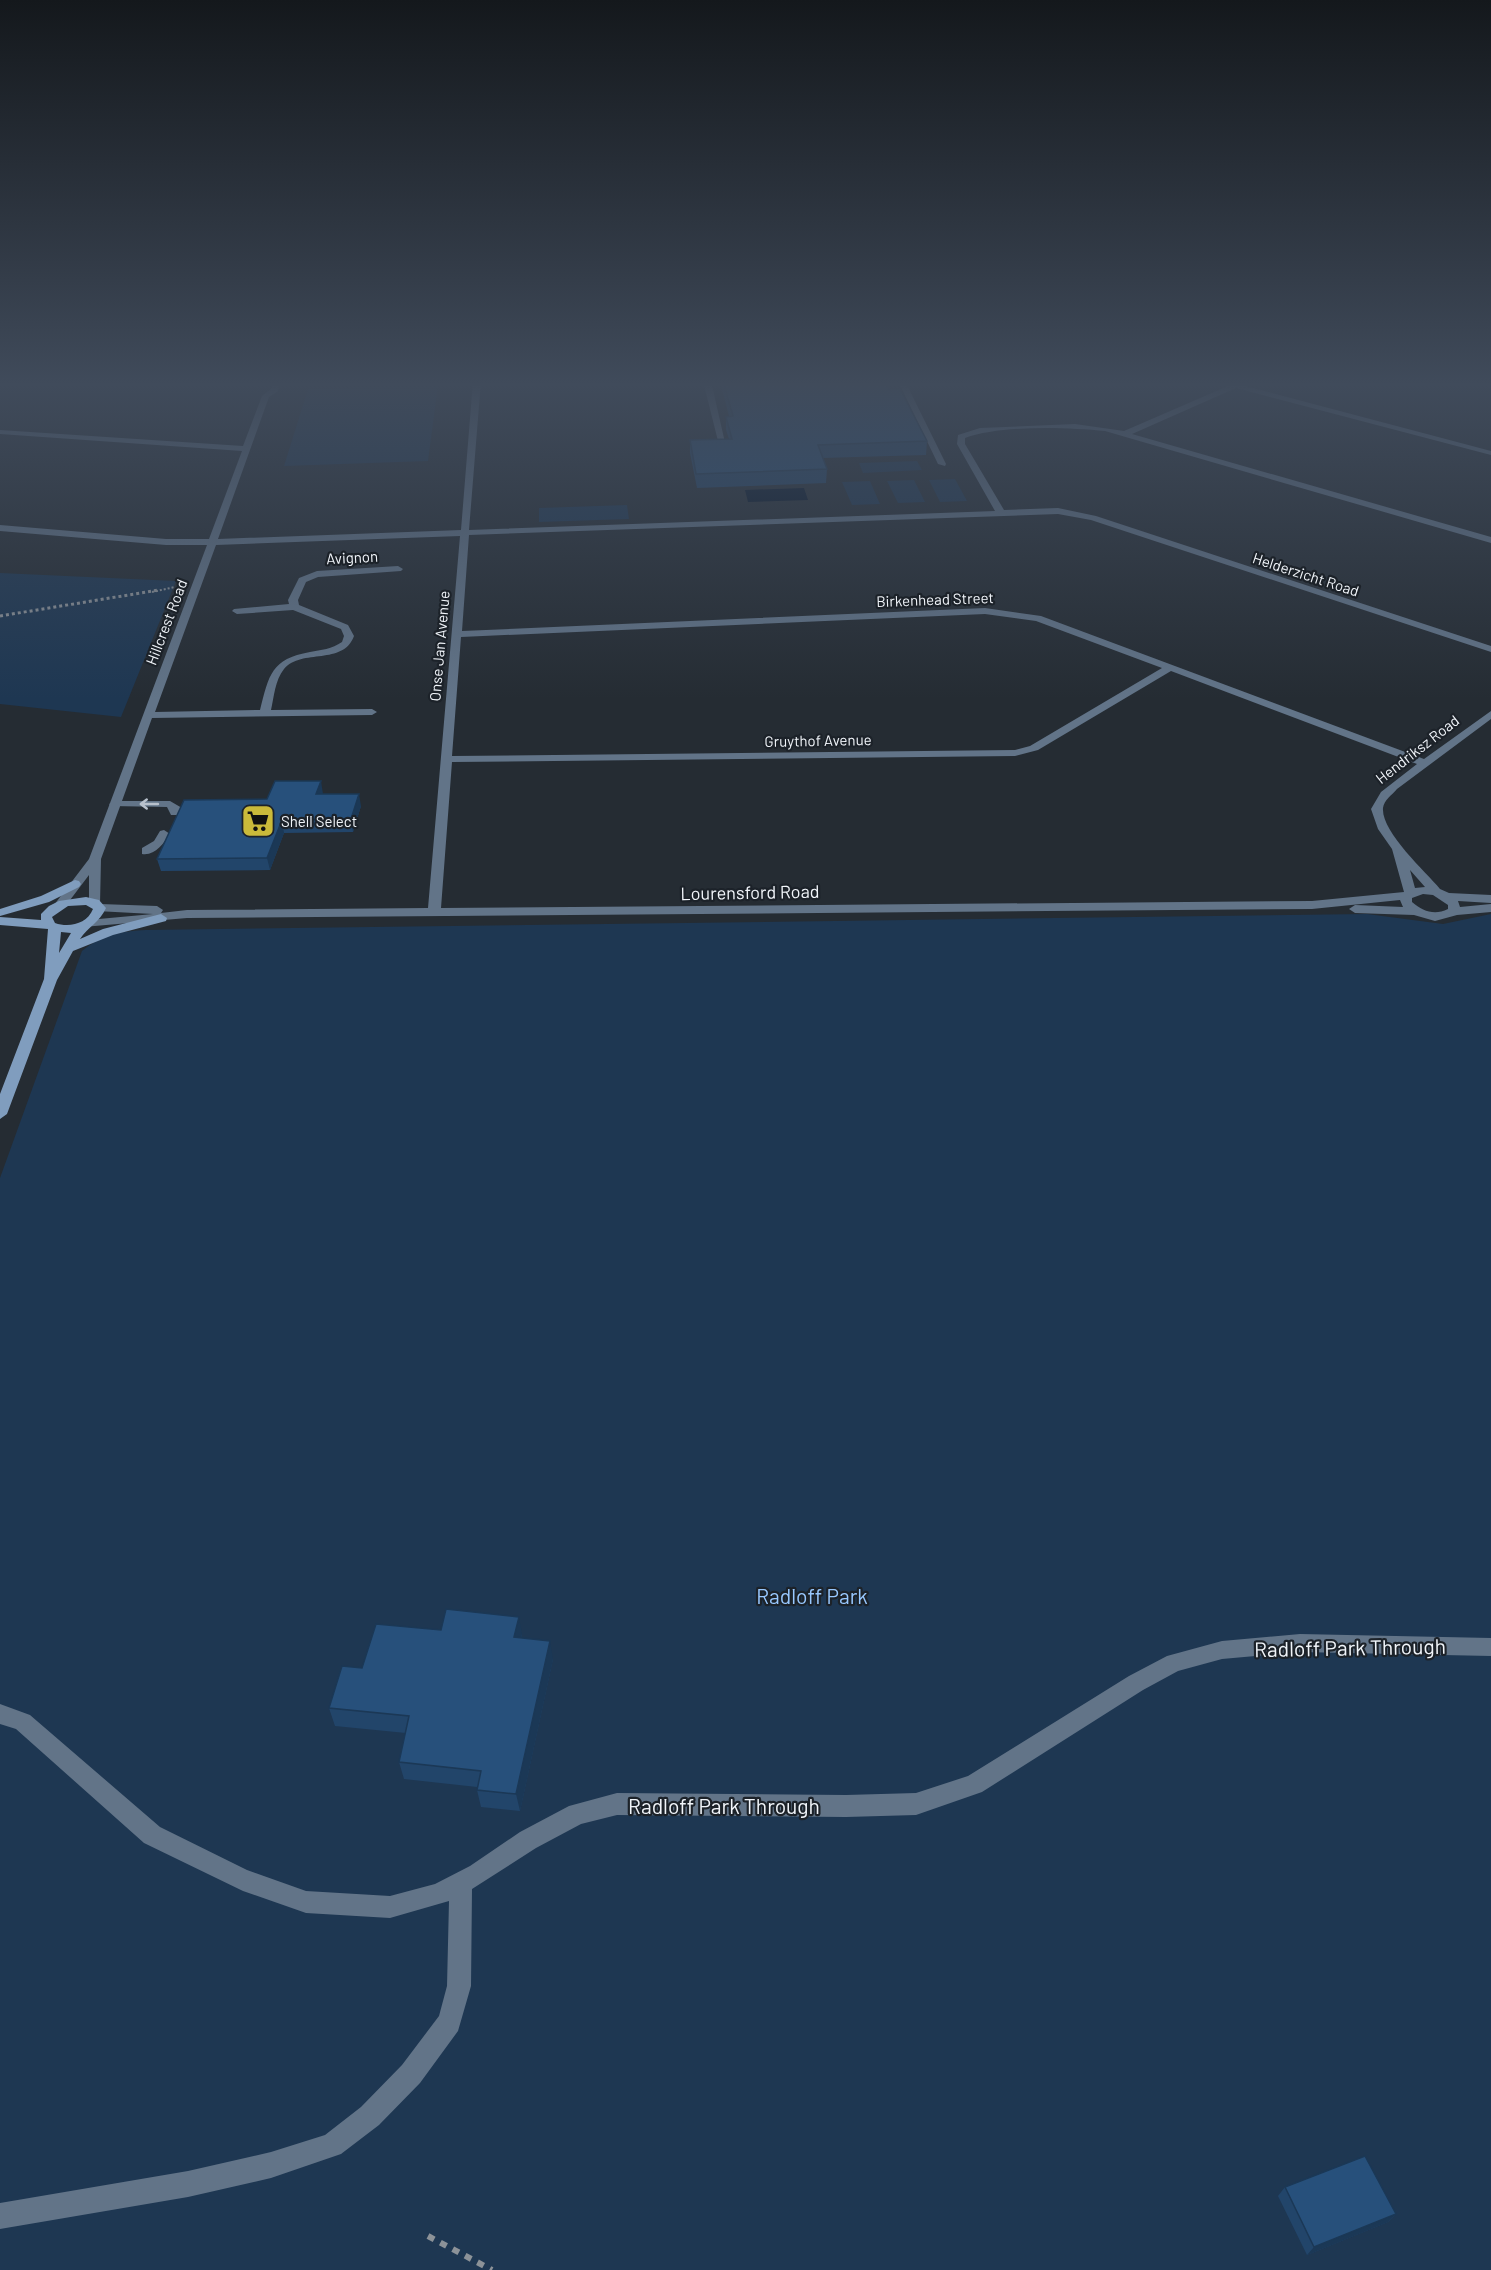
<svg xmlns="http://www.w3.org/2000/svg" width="1491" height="2270" font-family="Barlow,sans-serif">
<rect width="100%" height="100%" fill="#252c33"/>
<path fill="#1e3752" d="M438 385 428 461 284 466 308 389Z
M917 461 922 470 863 473 859 463Z
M955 479 967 501 940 502 929 480Z
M914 480 925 502 898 503 887 481Z
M870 481 880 504 852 505 842 482Z
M627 505 629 519 539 522V508Z
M0 573 176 581 121 717 0 704Z
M1367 914 1443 924 1491 914V2270H0V1178L82 951C101 935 122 931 146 930Z"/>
<path fill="#001025" d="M804 488 808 500 748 502 745 490Z"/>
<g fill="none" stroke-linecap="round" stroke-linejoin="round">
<path stroke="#8c9298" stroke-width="2" stroke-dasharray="2 2" stroke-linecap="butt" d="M152 592 175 587"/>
<path stroke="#8c9298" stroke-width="3" stroke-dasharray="3 3" stroke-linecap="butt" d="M0 616 159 590"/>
<path stroke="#8c9298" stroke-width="6" stroke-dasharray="7 7" stroke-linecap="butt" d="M428 2236 492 2270"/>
<path fill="#627488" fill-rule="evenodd" d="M703 381H711L726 447 719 445Z
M898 381H905L946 464 945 466 938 464Z
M115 801H170L182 808 179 815H171L167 807 111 806 109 804Z
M164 830 170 834C163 844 155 856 142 854V848L154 841 160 831Z
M1300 1634 1491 1638V1656L1300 1652 1222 1659 1178 1671 1143 1690 982 1792 916 1815 846 1817 617 1815 581 1824 536 1848 472 1889 471 1986 458 2031 420 2083 379 2125 341 2154 271 2178 188 2197 0 2229V2203L188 2171 271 2152 325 2135 361 2107 402 2065 439 2016 447 1986 449 1901 390 1918 306 1913 243 1891 144 1843 16 1729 0 1724V1704L30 1715 160 1827 247 1870 306 1891 390 1896 435 1884 470 1866 520 1832 569 1806 617 1793 846 1795 916 1793 968 1776 1129 1676 1167 1656 1222 1641Z"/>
<path fill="#627488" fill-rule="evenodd" d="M274 381H281L278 391 269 397 218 539 461 530 473 381H481L469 530 995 511 957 444 958 435 980 428 1075 424 1124 431 1228 386 1214 381H1227L1491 451V455L1236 388 1132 434 1491 537V543L1105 431C1066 427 1001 425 965 438V444L1004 510 1058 508 1096 516 1491 646V652L1091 520 1058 514 469 535 462 631 985 608 1041 616 1424 759 1491 711V719L1397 789C1392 795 1384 800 1383 808 1381 832 1425 871 1440 889L1449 893 1491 895V903L1458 901 1460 907 1491 904V912L1457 915 1435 921 1414 915 1355 913 1349 909 1355 905 1403 907 1400 900 1312 909 187 918 83 927 82 924 83 921 88 920 153 914 96 911 95 907 89 903V875L64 908 60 909 54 905 89 859 207 545H166L0 531V525L166 539H209L242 451 0 434V430L243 446 262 396 272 388ZM460 536 428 908 187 910 161 913 163 910 157 906 100 904 101 859 152 718 372 715 377 712 372 709 271 710C274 697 275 680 284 669 302 648 343 666 354 636L348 625 299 605 298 600 306 582 318 577 401 571 403 569 398 566 317 571 299 578 288 600 289 604 234 609 232 611 237 614 293 610 341 629 344 636 342 642C332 649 321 650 310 652 271 659 269 675 260 710L155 712 216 545ZM985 614 1036 621 1162 668 1030 746 1015 750 452 756 461 637ZM1171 671 1417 764 1381 792 1371 809 1378 829 1392 849 1404 892 1312 901 441 908 452 762 1015 756 1038 750ZM1410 870 1425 887 1415 888ZM1423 894 1433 895 1448 905V909C1434 916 1423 911 1412 902V898Z
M1485 381H1491V384Z"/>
<path fill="#809dbe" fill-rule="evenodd" d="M75 880 79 881 81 884 79 887 49 902 0 916V909L41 896Z
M86 897 99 900 106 908C100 922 88 927 80 939L103 929 161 914 167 918 166 921 113 935 73 951 57 980 7 1114 0 1119V1094L44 979 48 929 0 925V917L41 920V914L49 906 59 901ZM86 905 93 909C87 924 69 928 55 923L52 917 68 906ZM61 932 71 933 59 953Z"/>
</g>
<path fill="#22456a" d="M720 381H885L889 390 927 441 926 455 822 458 827 469 826 483 697 488 690 453V440L729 439 726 430V417L729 416Z
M323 794 361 806 353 832 284 833 270 870 161 871 157 859 267 799Z
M441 1630 522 1634 521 1638 553 1659 520 1811 481 1807 477 1790V1787L404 1779 399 1762 406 1733 335 1726 329 1708Z
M1285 2187 1396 2214 1388 2222 1307 2255 1278 2196Z"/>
<path fill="#1b3856" d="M321 781 323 794H316Z
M359 794 361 806 353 832 351 819Z
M282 820 284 833 270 870 267 858Z
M519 1617 522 1634 517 1655 514 1637Z
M550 1641 553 1659 520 1811 516 1794Z
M1396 2214 1388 2222 1307 2255 1314 2247Z"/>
<path fill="#27507b" stroke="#1b3856" stroke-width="1.5" d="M723 381H885L889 390 900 389 927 441 818 445 827 469 696 474 690 440 732 439 726 417 733 416Z
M275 781H321L316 794H359L351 819 282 820 267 858 157 859 184 800 267 799Z
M446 1609 519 1617 514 1637 550 1641 516 1794 477 1790 481 1771 399 1762 409 1716 329 1708 342 1666 362 1668 376 1624 441 1630Z
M1365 2156 1396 2214 1314 2247 1285 2187Z"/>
<defs><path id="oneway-shaft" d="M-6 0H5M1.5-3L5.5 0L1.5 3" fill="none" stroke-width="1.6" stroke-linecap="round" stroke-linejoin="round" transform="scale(1.5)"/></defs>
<use stroke="#b8c1cc" href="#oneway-shaft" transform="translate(149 804) rotate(180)"/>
<linearGradient id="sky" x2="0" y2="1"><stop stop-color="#14181c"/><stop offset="0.55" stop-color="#404b5b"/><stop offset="1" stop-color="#404b5b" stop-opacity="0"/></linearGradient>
<rect width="1491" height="699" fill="url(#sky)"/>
<defs>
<g id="supermarket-square" transform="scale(1.725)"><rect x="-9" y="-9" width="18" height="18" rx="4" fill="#caba3a" stroke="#1c2229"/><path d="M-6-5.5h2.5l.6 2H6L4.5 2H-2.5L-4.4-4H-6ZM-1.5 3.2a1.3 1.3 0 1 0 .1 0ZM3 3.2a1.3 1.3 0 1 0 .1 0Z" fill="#111"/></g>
</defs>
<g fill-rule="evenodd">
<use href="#supermarket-square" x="258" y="821"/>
</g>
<g text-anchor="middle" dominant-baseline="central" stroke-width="4.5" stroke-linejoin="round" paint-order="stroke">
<g font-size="15" fill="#f1f5fa" stroke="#1c2229">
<text transform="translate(352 557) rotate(-3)">Avignon</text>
<text transform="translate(1306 574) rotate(18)">Helderzicht Road</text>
<text transform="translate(935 599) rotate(-2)">Birkenhead Street</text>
<text transform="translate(166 622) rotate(-69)">Hillcrest Road</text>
<text transform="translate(439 646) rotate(-85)">Onse Jan Avenue</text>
<text transform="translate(818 740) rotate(-1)">Gruythof Avenue</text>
<text transform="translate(1417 749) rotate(-38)">Hendriksz Road</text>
</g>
<g font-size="15" fill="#f1f5fa" stroke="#1c2229" text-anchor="start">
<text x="281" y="821">Shell Select</text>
</g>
<g font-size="18" fill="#f1f5fa" stroke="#1c2229">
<text transform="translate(750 892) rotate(-1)">Lourensford Road</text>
</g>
<g font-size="21" fill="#98c8ff" stroke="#1c2229">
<text x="812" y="1595">Radloff Park</text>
</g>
<g font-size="21" fill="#f1f5fa" stroke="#1c2229">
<text transform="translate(1350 1647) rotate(-1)">Radloff Park Through</text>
<text x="724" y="1805">Radloff Park Through</text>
</g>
</g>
</svg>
